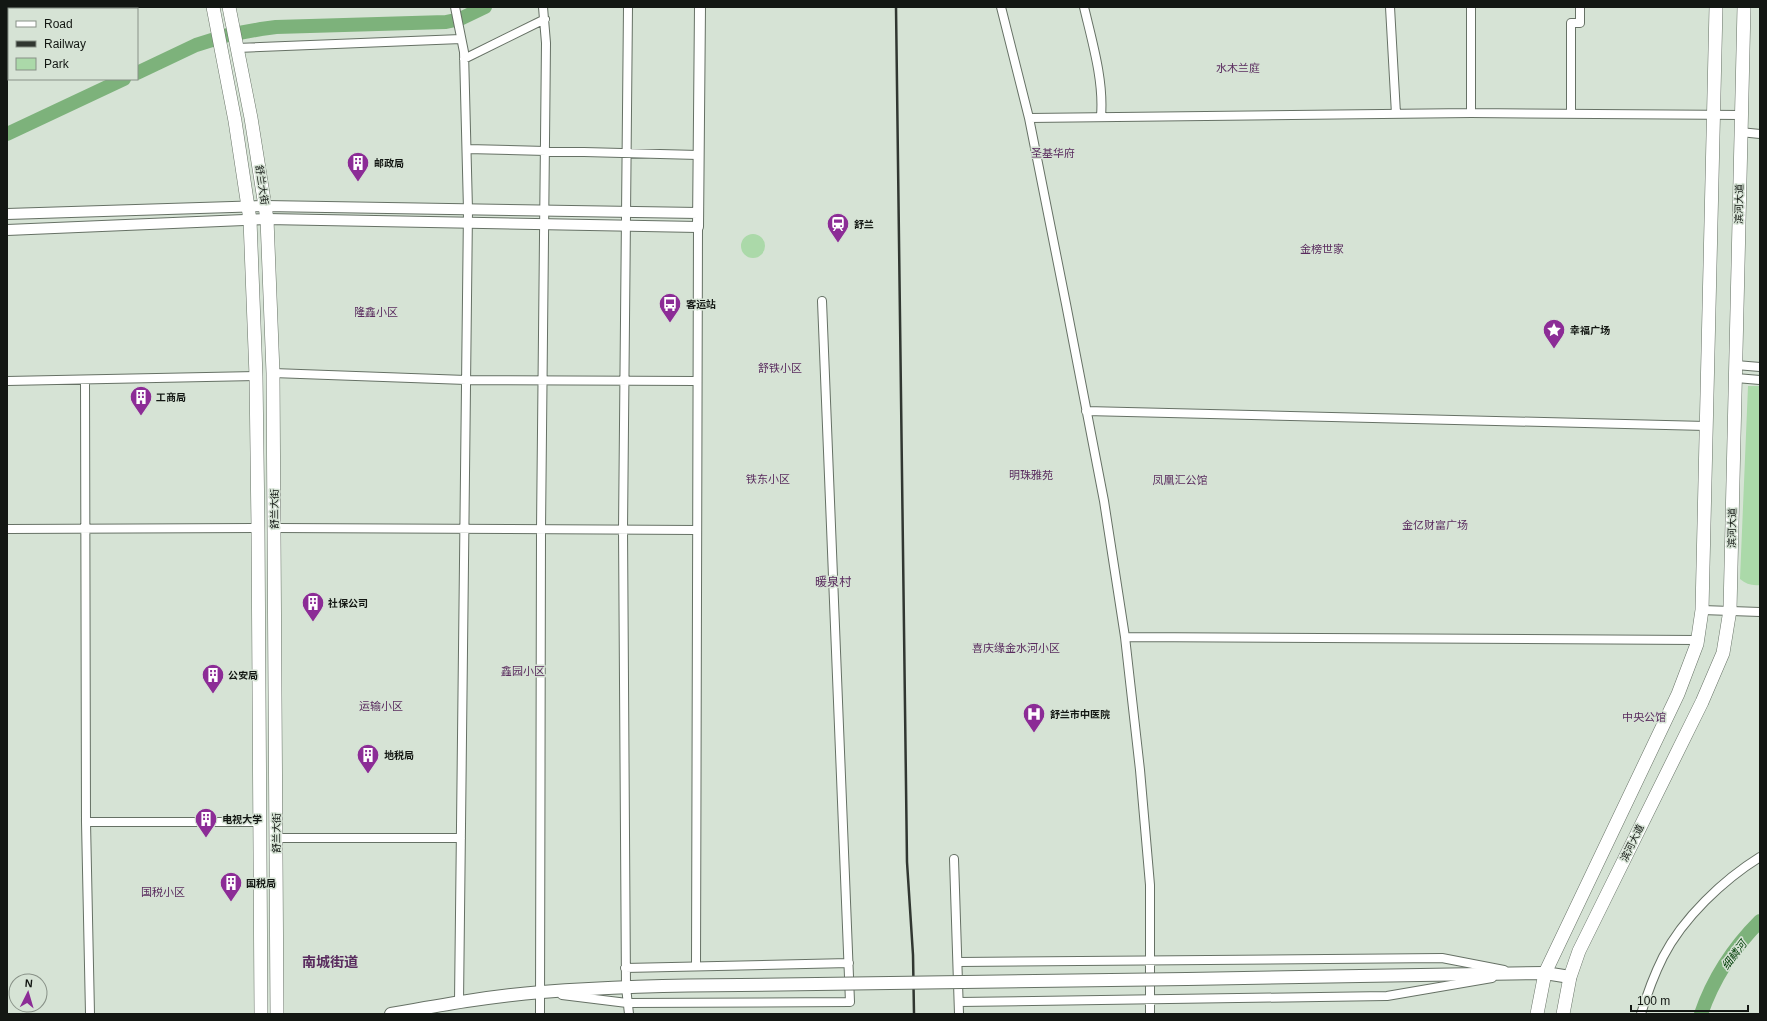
<svg xmlns="http://www.w3.org/2000/svg" width="1767" height="1021" font-family="Helvetica,'Noto Sans SC',sans-serif">
<rect width="100%" height="100%" fill="#d6e3d5"/>
<path fill="#abd9a9" d="M741 246a12 12 0 1 1 24 0a12 12 0 1 1-24 0Z
M1748 386H1760V585C1752 586 1746 584 1740 579Z"/>
<g fill="none" stroke-linecap="round" stroke-linejoin="round">
<path stroke="#7db27b" stroke-width="14" d="M137 73 196 45 228 35 261 29 276 27 446 22 460 19 485 7
M7 134 124 79
M1701 1014C1713 979 1734 947 1760 921"/>
<g stroke="#667165" stroke-width="10">
<path id="minor" d="M96 7V9
M455 7 464 52 468 210 459 1002
M628 7 623 529 626 987 629 1014
M1001 7 1029 118 1066 304 1104 501 1125 637 1140 770 1150 885V1014
M1084 7C1092 41 1104 81 1101 116
M1390 7 1396 114
M116 9 118 7
M237 48 461 39
M464 59 545 19
M7 73H9
M1471 113V7
M1571 114V23H1580V7
M1029 118 1471 113 1742 115
M1740 132 1760 134
M467 149 698 155
M1736 365 1760 367
M273 373 466 380 697 381
M1736 378 1760 380
M85 380 86 822 90 1014
M7 381 256 376
M1086 411 1706 426
M275 528 697 530
M7 529 258 528
M1702 610 1760 612
M1125 637 1697 640
M86 822H260
M276 838H461
M954 859 959 1014
M958 962 1442 958 1504 970
M696 965 698 227
M625 968 849 963
M562 995 627 1003 850 1002 822 301
M959 1002 1387 996 1492 978
M540 1014 541 529 546 43 543 7
M1641 1014C1647 994 1654 975 1663 957 1683 918 1723 880 1760 857"/>
</g>
<g stroke="#667165" stroke-width="12">
<path id="tertiary" d="M7 214 265 206 698 213
M7 230 267 219 698 227 700 7"/>
</g>
<g stroke="#667165" stroke-width="14">
<path id="secondary" d="M1187 979 1545 973 1570 977
M391 1014C441 1005 491 996 542 992 608 987 674 985 740 985"/>
</g>
<g stroke="#667165" stroke-width="14">
<path id="primary" d="M213 7 235 121 250 220 256 376 258 528 261 1014
M229 7 251 118 267 219 273 373 277 1014
M1537 1014 1545 973 1678 694 1697 644 1702 610 1716 7
M1563 1014 1570 977 1579 951 1702 702 1723 653 1730 610 1744 7"/>
</g>
<use href="#minor" stroke="#fff" stroke-width="8"/>
<use href="#tertiary" stroke="#fff" stroke-width="10"/>
<use href="#secondary" stroke="#fff" stroke-width="12"/>
<use href="#primary" stroke="#fff" stroke-width="13"/>
<path stroke="#313731" stroke-width="2.5" d="M896 7 907 862 913 955 914 1014"/>
<g stroke="#667165" stroke-width="14" stroke-linecap="butt">
<path id="secondary-bridge" d="M740 985 1187 979"/>
</g>
<use href="#secondary-bridge" stroke="#fff" stroke-width="12"/>
</g>
<defs>
<g id="building-pin" transform="scale(1.15)"><path d="M0 17L-7.5 6A9.5 9.5 0 1 1 7.5 6Z" fill="#8c2c96" stroke="#d6e3d5"/><path d="M-4-6H4V6H1V3H-1V6H-4ZM-2.5-4.3h1.7v1.8h-1.7ZM.8-4.3h1.7v1.8H.8ZM-2.5-1h1.7V.8h-1.7ZM.8-1h1.7V.8H.8Z" fill="#fff"/></g>
<g id="station-pin" transform="scale(1.15)"><path d="M0 17L-7.5 6A9.5 9.5 0 1 1 7.5 6Z" fill="#8c2c96" stroke="#d6e3d5"/><path d="M-3-6H3Q5-6 5-4V2Q5 4 3 4L4.5 6H3L1.5 4h-3L-3 6H-4.5L-3 4Q-5 4-5 2V-4Q-5-6-3-6ZM-3.5-4v3h7v-3ZM-3.5 1v1.5H-2V1ZM2 1v1.5H3.5V1Z" fill="#fff"/></g>
<g id="bus-pin" transform="scale(1.15)"><path d="M0 17L-7.5 6A9.5 9.5 0 1 1 7.5 6Z" fill="#8c2c96" stroke="#d6e3d5"/><path d="M-5-6H5V4H4V6H2V4H-2V6H-4V4H-5ZM-3.5-4V0h7V-4ZM-3.5 1.2v1.5H-2V1.2ZM2 1.2v1.5H3.5V1.2Z" fill="#fff"/></g>
<g id="sight-pin" transform="scale(1.15)"><path d="M0 17L-7.5 6A9.5 9.5 0 1 1 7.5 6Z" fill="#8c2c96" stroke="#d6e3d5"/><path d="M0-6L1.8-2.2L6-1.7L2.9 1.2L3.7 5.4L0 3.3L-3.7 5.4L-2.9 1.2L-6-1.7L-1.8-2.2Z" fill="#fff"/></g>
<g id="hospital-pin" transform="scale(1.15)"><path d="M0 17L-7.5 6A9.5 9.5 0 1 1 7.5 6Z" fill="#8c2c96" stroke="#d6e3d5"/><path d="M-5-5h3v3.5h4V-5h3V5h-3V1.5h-4V5h-3Z" fill="#fff"/></g>
</defs>
<g fill-rule="evenodd">
<use href="#building-pin" x="358" y="163"/>
<use href="#station-pin" x="838" y="224"/>
<use href="#bus-pin" x="670" y="304"/>
<use href="#sight-pin" x="1554" y="330"/>
<use href="#building-pin" x="141" y="397"/>
<use href="#building-pin" x="313" y="603"/>
<use href="#building-pin" x="213" y="675"/>
<use href="#hospital-pin" x="1034" y="714"/>
<use href="#building-pin" x="368" y="755"/>
<use href="#building-pin" x="206" y="819"/>
<use href="#building-pin" x="231" y="883"/>
</g>
<g text-anchor="middle" dominant-baseline="central" stroke-width="3" stroke-linejoin="round" paint-order="stroke">
<g font-size="10" font-weight="bold" fill="#131713" stroke="#d6e3d5" text-anchor="start">
<text x="374" y="163">邮政局</text>
<text x="854" y="224">舒兰</text>
<text x="686" y="304">客运站</text>
<text x="1570" y="330">幸福广场</text>
<text x="156" y="397">工商局</text>
<text x="328" y="603">社保公司</text>
<text x="228" y="675">公安局</text>
<text x="1050" y="714">舒兰市中医院</text>
<text x="384" y="755">地税局</text>
<text x="222" y="819">电视大学</text>
<text x="246" y="883">国税局</text>
</g>
<g font-size="10" fill="#131713" stroke="#d6e3d5">
<text transform="translate(262 185) rotate(81)">舒兰大街</text>
<text transform="translate(1739 204) rotate(-89)">滨河大道</text>
<text transform="translate(274 509) rotate(-90)">舒兰大街</text>
<text transform="translate(1732 528) rotate(-89)">滨河大道</text>
<text transform="translate(276 833) rotate(-90)">舒兰大街</text>
<text transform="translate(1632 843) rotate(-64)">滨河大道</text>
</g>
<g font-size="11" fill="#592b5e" stroke="#d6e3d5">
<text x="1238" y="68">水木兰庭</text>
<text x="1053" y="153">圣基华府</text>
<text x="1322" y="249">金榜世家</text>
<text x="376" y="312">隆鑫小区</text>
<text x="780" y="368">舒铁小区</text>
<text x="1031" y="475">明珠雅苑</text>
<text x="768" y="479">铁东小区</text>
<text x="1180" y="480">凤凰汇公馆</text>
<text x="1435" y="525">金亿财富广场</text>
<text x="1016" y="648">喜庆缘金水河小区</text>
<text x="523" y="671">鑫园小区</text>
<text x="381" y="706">运输小区</text>
<text x="1644" y="717">中央公馆</text>
<text x="163" y="892">国税小区</text>
</g>
<g font-size="11" font-style="italic" fill="#05410a" stroke="#d6e3d5">
<text transform="translate(1734 955) rotate(-53)">细鳞河</text>
</g>
<g font-size="12" fill="#592b5e" stroke="#d6e3d5">
<text x="833" y="582">暖泉村</text>
</g>
<g font-size="14" font-weight="bold" fill="#592b5e" stroke="#d6e3d5">
<text x="330" y="962">南城街道</text>
</g>
</g>
<rect width="1767" height="1021" fill="none" stroke="#131713" stroke-width="16"/>
<rect x="8" y="8" width="130" height="72" fill="#d6e3d5" stroke="#889187"/>
<rect x="16" y="21" width="20" height="6" fill="#ffffff" stroke="#889187"/>
<text x="44" y="28" font-size="12" fill="#131713">Road</text>
<rect x="16" y="41" width="20" height="6" fill="#313731" stroke="#889187"/>
<text x="44" y="48" font-size="12" fill="#131713">Railway</text>
<rect x="16" y="58" width="20" height="12" fill="#abd9a9" stroke="#889187"/>
<text x="44" y="68" font-size="12" fill="#131713">Park</text>
<g transform="translate(28 993) rotate(5)"><circle r="19" fill="#d6e3d5" stroke="#889187"/>
<path d="M0-3L7 15L0 10L-7 15Z" fill="#8c2c96"/>
<text y="-6" font-size="11" font-weight="bold" text-anchor="middle" fill="#131713">N</text>
</g>
<path d="M1631 1005v6h117v-6" fill="none" stroke="#131713" stroke-width="2"/>
<text x="1637" y="1005" font-size="12" fill="#131713" stroke="#d6e3d5" stroke-width="3" paint-order="stroke">100 m</text>
</svg>
